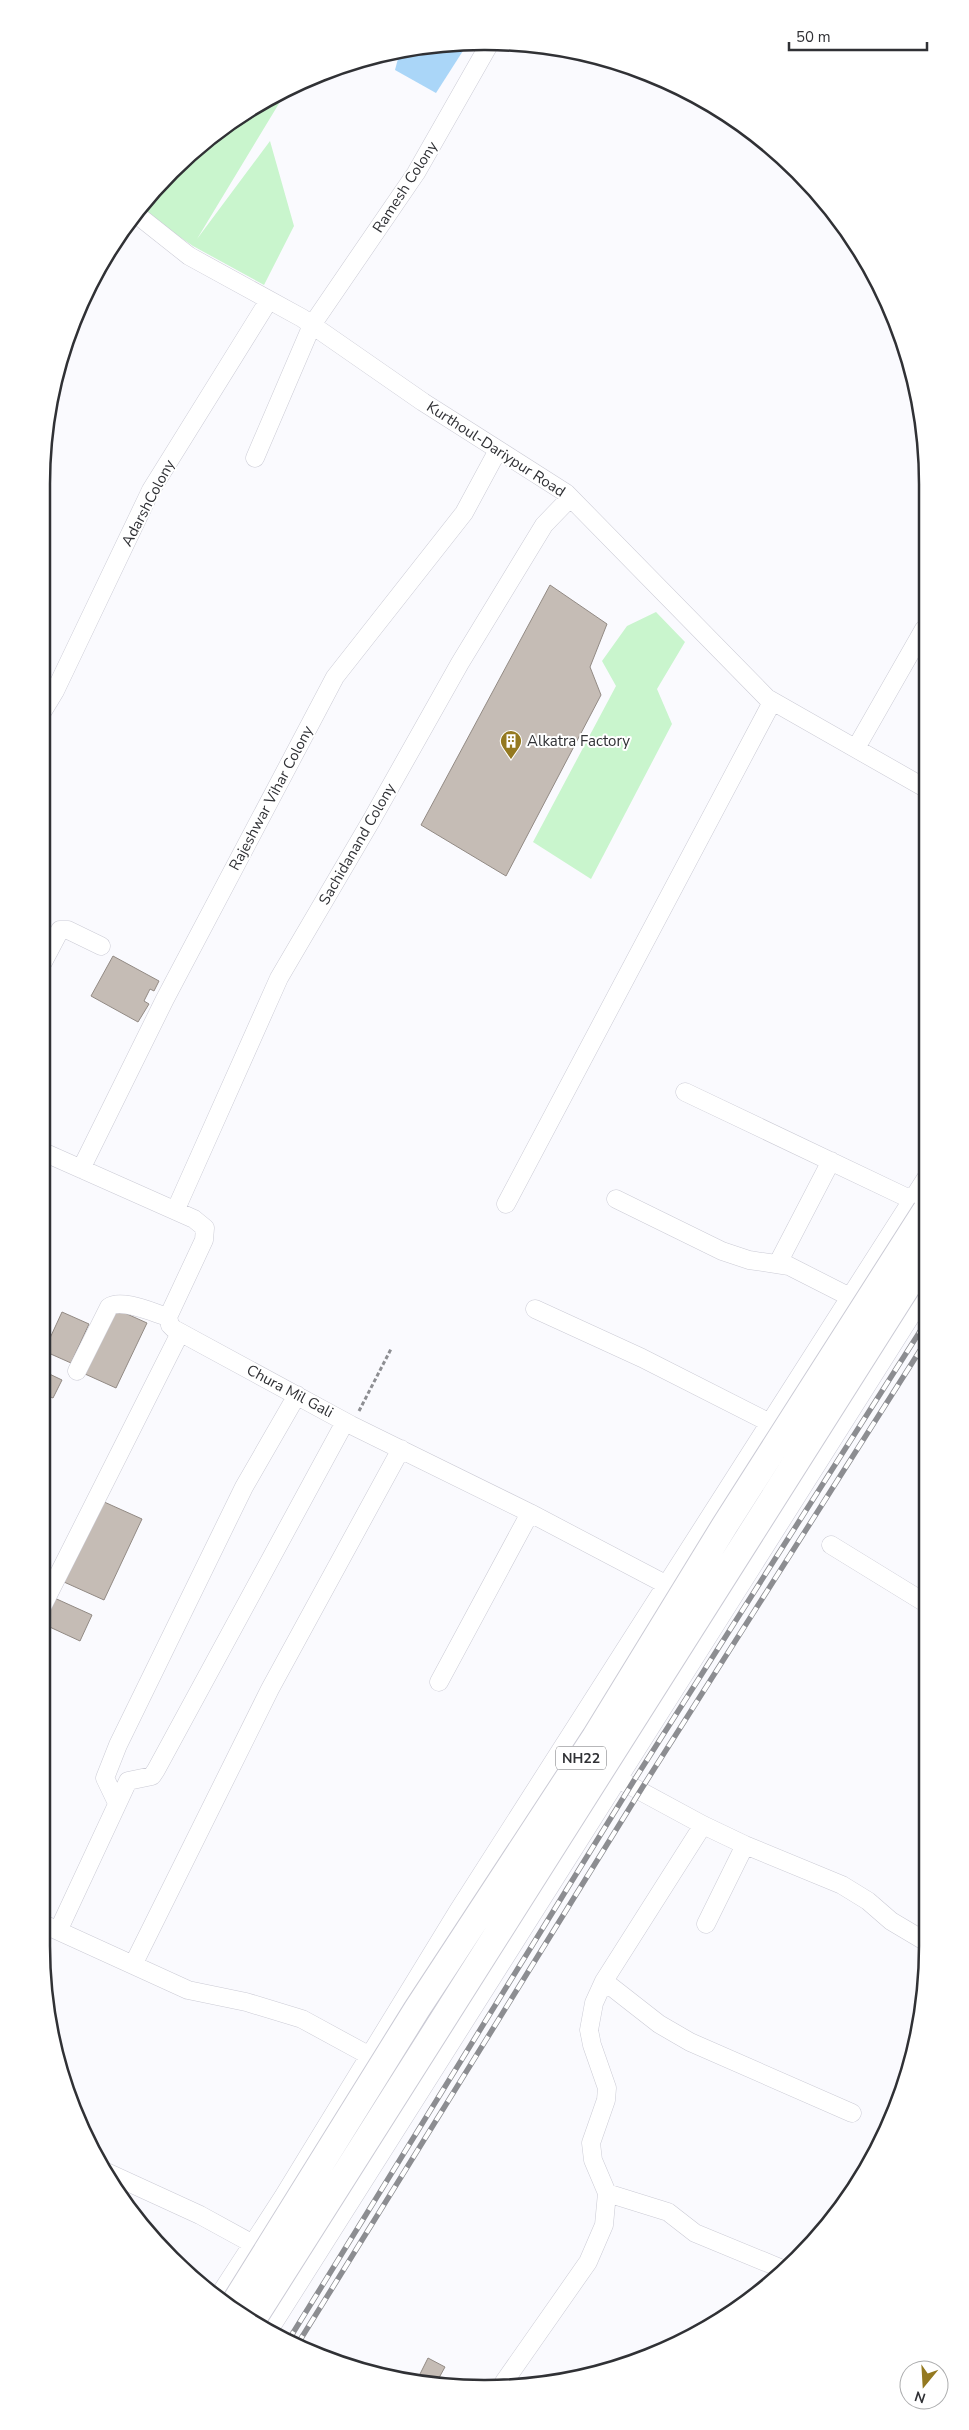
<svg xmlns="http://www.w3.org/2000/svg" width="969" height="2430" font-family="'Nunito Sans',sans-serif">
<rect width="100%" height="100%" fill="#fafafe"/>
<path fill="#c9f5cd" d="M289 87 197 239 270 141 294 226 264 285 193 246 139 209 151 192 214 133Z
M656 612 685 642 657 689 672 724 591 879 533 842 616 686 602 661 627 626Z"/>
<path fill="#aad6f8" d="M455 42 468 43 436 93 395 70 400 51Z"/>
<path fill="#c5bcb5" stroke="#928a84" d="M550 585 607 624 590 667 601 695 506 876 421 825Z
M113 956 159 981 154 991 150 989 144 1001 149 1004 138 1022 91 996Z
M116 1309 147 1323 116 1388 85 1374Z
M62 1312 89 1324 71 1363 44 1351Z
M41 1370 62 1380 53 1398 41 1393Z
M102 1501 142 1519 104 1600 64 1582Z
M50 1596 92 1615 80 1641 41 1623V1615Z
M428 2358 445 2367 435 2385 416 2382Z"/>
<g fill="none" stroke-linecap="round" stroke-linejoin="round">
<g stroke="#cbcbd5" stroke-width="19">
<path id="minor" d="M136 214 189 256 302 318 423 402 566 493 767 698 925 788
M255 458 312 325 416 173 490 43
M41 714 55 691 151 490 269 300
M856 748 924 629
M41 966 60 930H68L101 946
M685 1092 912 1200
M41 1151 194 1219 205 1228 204 1240 168 1317 170 1325 174 1329 351 1425 530 1513 667 1585
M81 1169 165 999 335 677 464 513 498 450
M616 1199 722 1251 749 1260 789 1266 850 1297
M506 1204 772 702
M176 1209 279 978 371 821 460 663 544 525 570 498
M778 1263 831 1161
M535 1309 642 1358 770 1423
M77 1371 109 1307C121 1298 154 1313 168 1317
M831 1545 927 1604
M41 1609 180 1333
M439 1682 530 1513
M618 1779 703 1825 745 1845 842 1885 868 1901 891 1921 928 1943
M117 1803 105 1778 118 1745 244 1487 297 1395
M41 1923 188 1990 246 2002 302 2019 370 2056
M706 1924 745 1845
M59 1929 128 1781 152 1776 156 1770 345 1422
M133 1965 270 1689 401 1449
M604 1981 659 2024 690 2042 852 2113
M104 2171 200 2215 253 2244
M607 2193 668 2212 695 2233 780 2268
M220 2294 283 2197 458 1911 926 1178
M268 2332 926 1292
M504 2382 588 2262 604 2225 607 2193 593 2160 591 2143 606 2100 607 2088 592 2045 589 2030 594 2003 604 1981 703 1825"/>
</g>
<path stroke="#8d8e92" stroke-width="3" stroke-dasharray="4 2.5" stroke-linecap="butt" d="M359 1411 391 1349"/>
<use href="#minor" stroke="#fff" stroke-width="18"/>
<g stroke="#8c8d91" stroke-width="5.5">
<path id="rail" d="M288 2341 633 1782 926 1322
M297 2345 642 1788 926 1341"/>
</g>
<use href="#rail" stroke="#fff" stroke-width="4" stroke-dasharray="11" stroke-linecap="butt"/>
<g stroke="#cbcbd5" stroke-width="28" stroke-linecap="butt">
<path id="highway-bridge" d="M233 2305 417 2009 595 1737 725 1525 926 1210
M252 2321 926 1257"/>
</g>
<use href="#highway-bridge" stroke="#fff" stroke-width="26"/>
</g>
<defs>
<g id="building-pin" transform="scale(1.125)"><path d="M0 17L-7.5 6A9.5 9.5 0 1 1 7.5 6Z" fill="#947920" stroke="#fff"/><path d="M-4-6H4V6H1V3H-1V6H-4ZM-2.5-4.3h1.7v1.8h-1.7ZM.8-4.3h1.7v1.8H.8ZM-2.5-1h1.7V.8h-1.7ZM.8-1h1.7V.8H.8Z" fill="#fff"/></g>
</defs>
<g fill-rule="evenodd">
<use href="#building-pin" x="511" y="741"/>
</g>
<g text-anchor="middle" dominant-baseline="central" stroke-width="4" stroke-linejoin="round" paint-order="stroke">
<rect fill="#fff" stroke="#6e6f72" stroke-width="1" x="556" y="1746.5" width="50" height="23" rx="4"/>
<g font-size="14" font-weight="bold" fill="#303135">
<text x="581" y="1758">NH22</text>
</g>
<g font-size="15" fill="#303135" stroke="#fff">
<text transform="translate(405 187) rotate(-57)">Ramesh Colony</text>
<text transform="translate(496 449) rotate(33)">Kurthoul-Dariypur Road</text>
<text transform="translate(148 503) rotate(-62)">AdarshColony</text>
<text transform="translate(271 798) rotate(-62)">Rajeshwar Vihar Colony</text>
<text transform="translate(357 844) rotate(-60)">Sachidanand Colony</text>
<text transform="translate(290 1391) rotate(28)">Chura Mil Gali</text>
</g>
<g font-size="15" fill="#303135" stroke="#fff" text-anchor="start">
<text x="527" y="741">Alkatra Factory</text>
</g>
</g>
<path d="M0 0H969V2430H0ZM484 50H485A434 434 0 0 1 919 484V1946A434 434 0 0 1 485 2380H484A434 434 0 0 1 50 1946V484A434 434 0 0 1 484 50Z" fill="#fff" fill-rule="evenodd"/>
<path fill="none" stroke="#303135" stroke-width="2.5" d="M484 50H485A434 434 0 0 1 919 484V1946A434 434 0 0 1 485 2380H484A434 434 0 0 1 50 1946V484A434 434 0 0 1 484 50Z"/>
<g transform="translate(924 2385) rotate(198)"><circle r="24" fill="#ffffff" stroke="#acadae"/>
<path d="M0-4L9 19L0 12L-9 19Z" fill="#947920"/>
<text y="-8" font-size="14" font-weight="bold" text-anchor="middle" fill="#303135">N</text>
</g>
<path d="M789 42v8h138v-8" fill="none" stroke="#303135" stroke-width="2.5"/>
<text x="796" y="42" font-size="15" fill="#303135" stroke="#ffffff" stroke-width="4" paint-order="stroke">50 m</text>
</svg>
